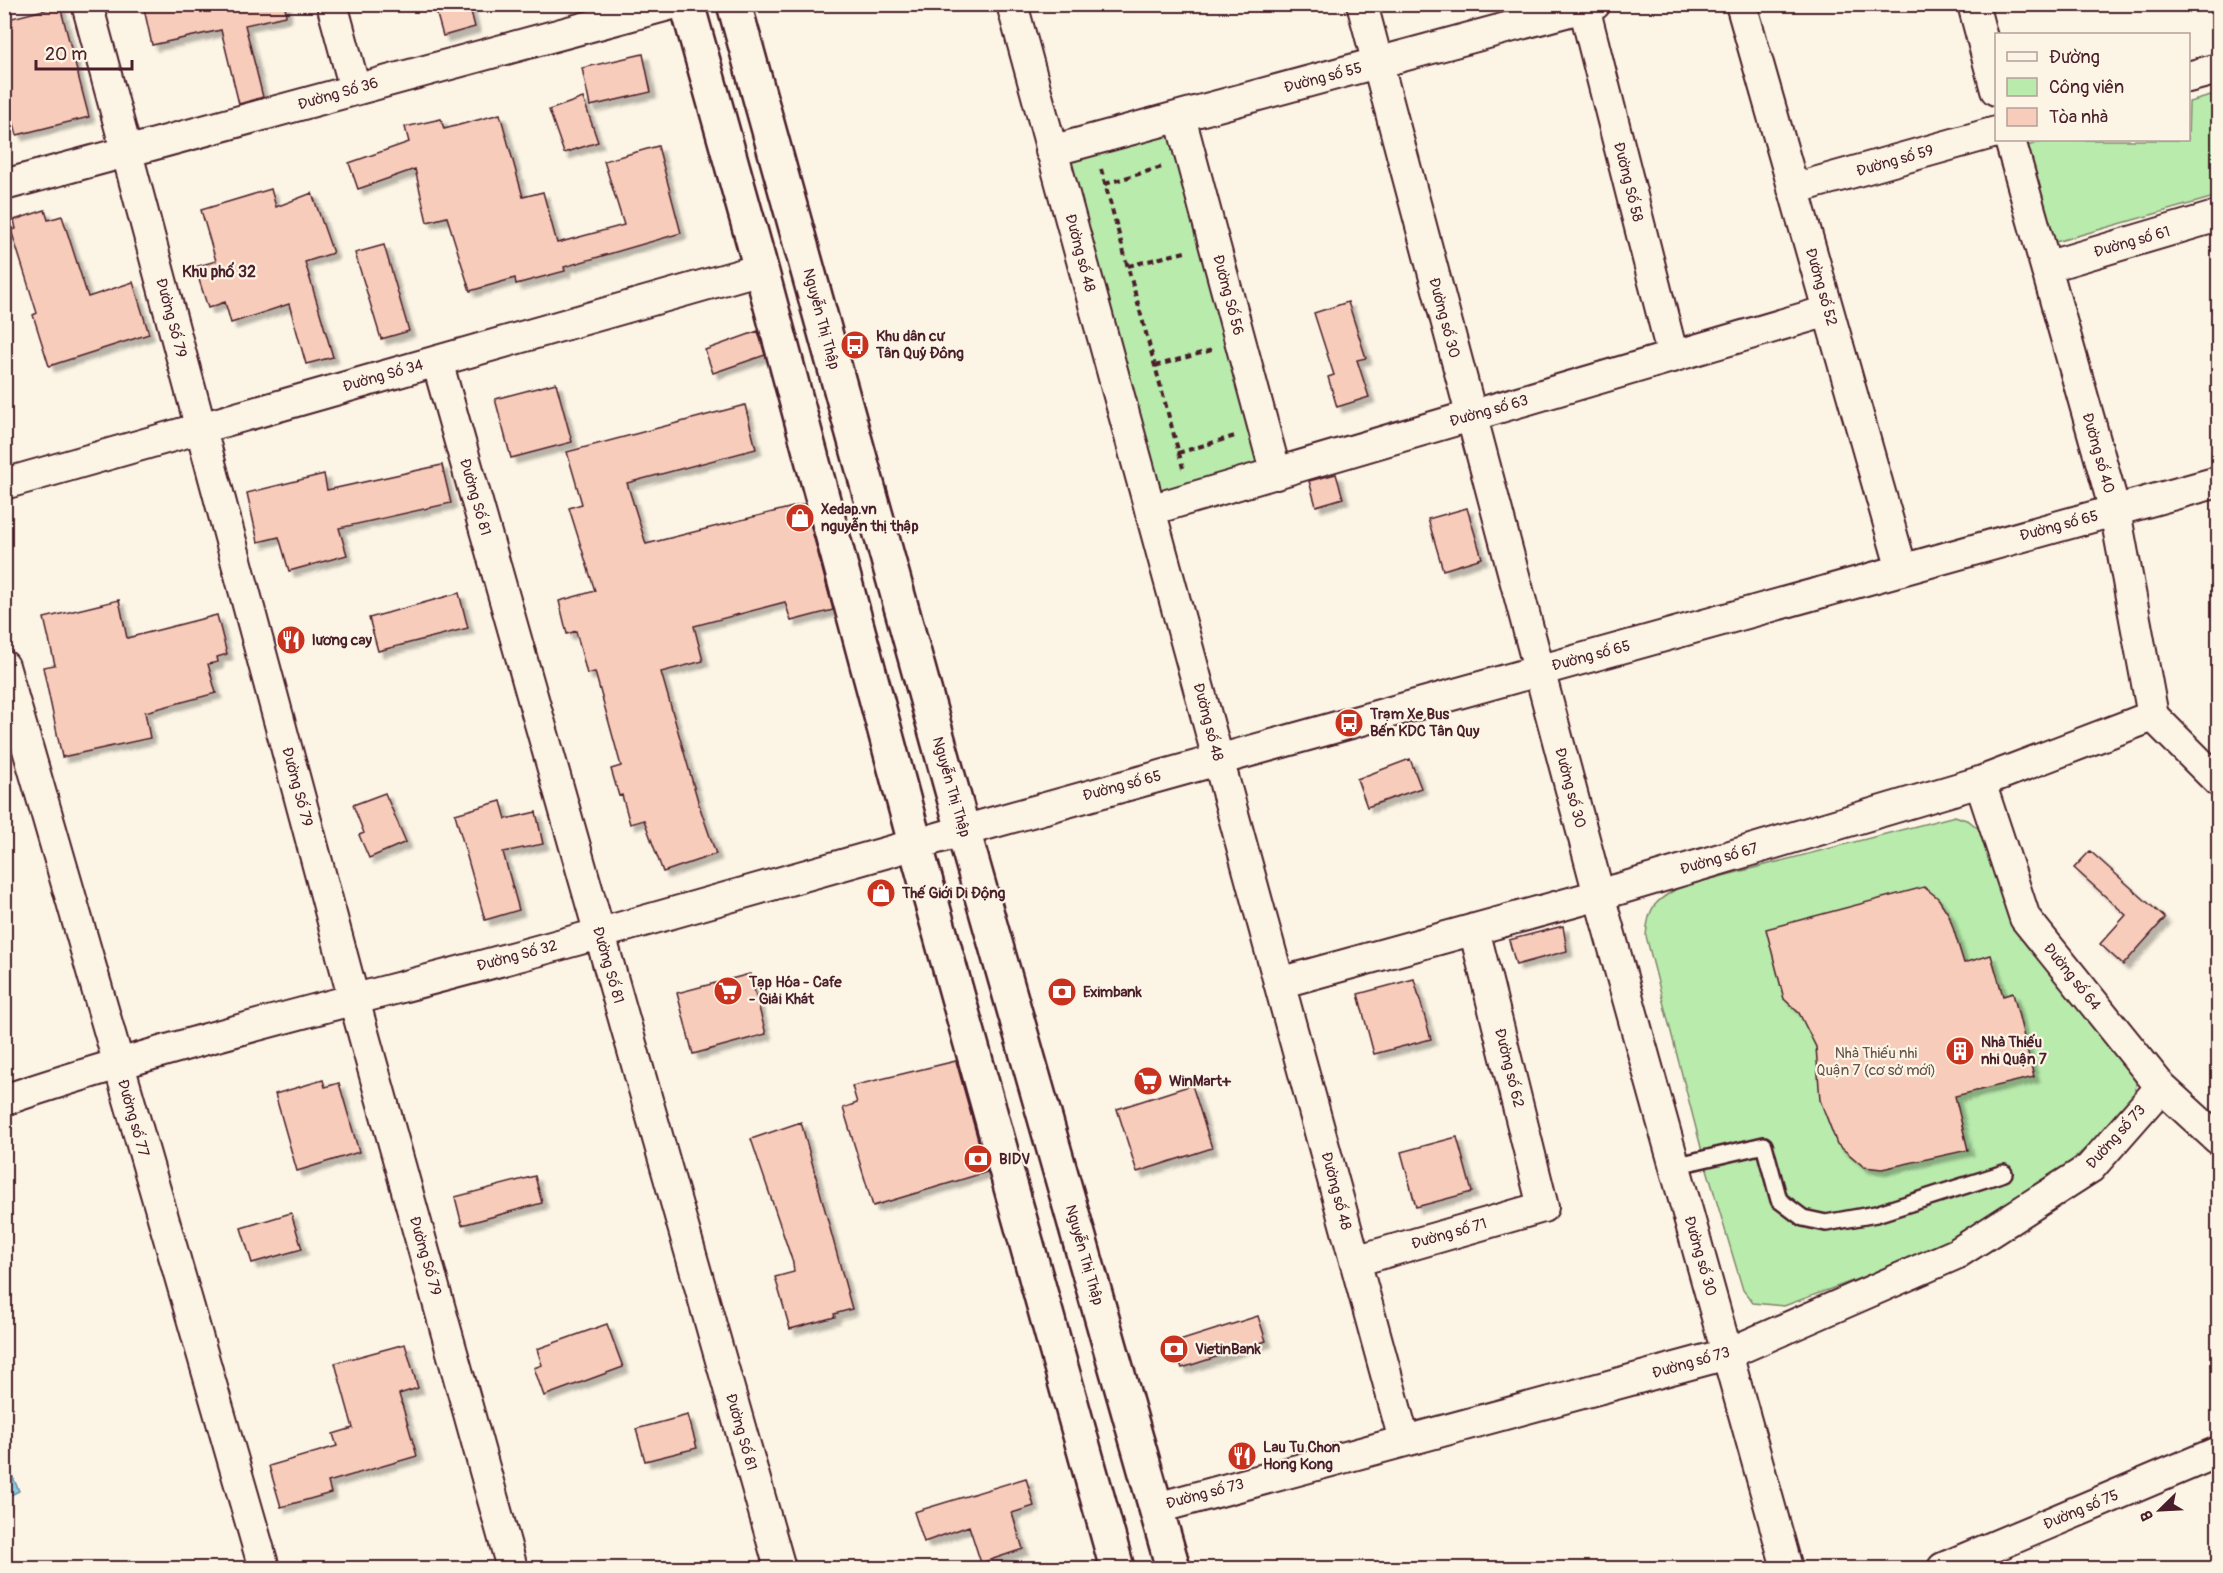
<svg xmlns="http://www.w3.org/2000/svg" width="2223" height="1573" font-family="Pangolin,sans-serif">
<defs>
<filter id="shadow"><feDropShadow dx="5.5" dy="5.5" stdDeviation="1.5" flood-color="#0004"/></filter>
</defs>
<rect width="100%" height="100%" fill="#fcf5e5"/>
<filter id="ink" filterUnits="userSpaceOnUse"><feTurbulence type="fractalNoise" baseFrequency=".0167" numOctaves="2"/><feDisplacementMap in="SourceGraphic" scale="12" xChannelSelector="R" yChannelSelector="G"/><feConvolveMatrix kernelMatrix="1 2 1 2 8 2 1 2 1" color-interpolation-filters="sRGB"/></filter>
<g filter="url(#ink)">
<path fill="#b8ebac" stroke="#81856c" stroke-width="1.5" d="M2218 94V196L2052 243 2026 146 2051 140H2188L2189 102Z
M1167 125 1260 467 1156 497 1066 155Z
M1955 816 1969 821 1985 834 2134 1069 2136 1086 2130 1107 2050 1181 1929 1253 1784 1306 1753 1303 1743 1290 1704 1159 1646 936C1648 906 1655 901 1680 887Z"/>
<path fill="#87cfe9" stroke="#6f899d" stroke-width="1.5" d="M4 1457 19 1491 5 1498H4Z"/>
<path fill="#f8ccba" stroke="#4a1f2b" stroke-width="1.5" filter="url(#shadow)" d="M143 4H285L286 16 245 25 263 97 239 104 221 30 152 45Z
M434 4H469L475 27 443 36Z
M60 6 89 117 17 135 4 86V20Z
M643 54 651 92 590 106 582 68Z
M583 98 598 142 564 153 549 110Z
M500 114 523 197 543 192 557 243 624 225 604 161 658 146 681 233 564 267 565 271 516 284 515 278 470 291 447 217 427 222 415 169 358 189 349 163 409 142 405 127 441 119 444 129Z
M271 189 276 207 312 193 333 253 305 262 333 357 306 364 289 304 231 323 225 302 208 308 195 267 216 261 201 210Z
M45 210 48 220 62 216 88 297 133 282 149 334 49 366 33 315 37 313 11 230 16 229 14 220Z
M384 245 409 331 381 339 355 253Z
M1348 302 1366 358 1357 360 1369 397 1337 407 1328 377 1334 375 1314 313Z
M758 331 765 355 713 373 705 350Z
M556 383 572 442 511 458 495 399Z
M745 405 756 449 627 483 646 544 805 504 833 610 791 621 785 602 694 626 703 661 661 672 700 808 716 854 663 872 644 820 630 824 622 795 619 796 611 769 621 766 595 672 587 674 576 631 567 634 559 601 595 591 569 508 582 504 567 452Z
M442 465 451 503 339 528 347 555 289 571 279 537 258 542 247 493 324 474 327 490Z
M1336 474 1343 498 1316 506 1309 481Z
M1467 508 1482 558 1443 570 1428 519Z
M459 593 468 628 378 651 369 618Z
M119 600 127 638 217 615 227 654 217 657 218 662 208 664 216 693 145 712 150 738 62 757 43 667 55 665 44 618Z
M1410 759 1421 788 1367 807 1357 779Z
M385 793 406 842 369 858 359 835 364 833 353 805Z
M501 801 506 819 536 812 543 844 503 852 519 910 485 920 455 814Z
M2090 851 2165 918 2123 965 2100 944 2126 915 2074 868Z
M1924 887 1938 898 1949 915 1964 963 1991 955 2003 996 2013 993 2034 1077 1955 1096 1968 1150 1882 1169 1864 1167 1837 1144 1820 1100 1816 1047 1799 1013 1784 999 1766 929Z
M1563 926 1567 951 1516 965 1509 940Z
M750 974 766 1034 693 1054 677 993Z
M1414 979 1431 1039 1374 1054 1358 994Z
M956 1061 987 1172 873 1206 843 1108 857 1103 852 1086Z
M323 1080 325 1087 339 1083 359 1152 297 1171 275 1094Z
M1192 1085 1212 1148 1137 1172 1117 1109Z
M801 1122 852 1309 834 1314 835 1317 790 1329 775 1277 794 1272 793 1263 751 1139Z
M1457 1137 1472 1192 1416 1207 1401 1152Z
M535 1176 542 1203 462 1225 455 1197Z
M291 1213 302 1249 252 1263 241 1228Z
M1258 1316 1266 1341 1182 1368 1173 1343Z
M607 1324 623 1367 544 1396 534 1368 542 1365 537 1349Z
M405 1344 418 1388 399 1394 417 1456 328 1482 331 1493 281 1507 269 1466 337 1446 333 1434 353 1428 335 1363Z
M688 1415 697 1448 645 1461 636 1429Z
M1026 1478 1034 1506 1012 1513 1023 1549 981 1563 969 1526 924 1542 914 1512Z"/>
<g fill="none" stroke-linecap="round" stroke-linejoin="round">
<g stroke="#4a1f2b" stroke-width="20">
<path id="service" d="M1674 1166 1764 1145 1779 1200 1803 1218 1826 1223 1876 1214 2004 1173"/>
</g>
<g stroke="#4a1f2b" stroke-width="34">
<path id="minor" d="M87 4 354 1000 512 1568
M332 4 355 89
M1012 4 1404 1440
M1362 4 1599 895 1787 1568
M1741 4 1902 570
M1973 4 1996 90
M1584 7 1673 357
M2188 77 2218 69
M1180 117 1276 474
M2010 140 2115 511 2153 716 2218 781
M1051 151 1595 4
M4 185 672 4
M1793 189 1996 132
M2046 267 2218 216
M437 361 780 1568
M4 484 761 269
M1150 510 1828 311
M4 666 264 1568
M1980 782 2025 918 2161 1087 2218 1139
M1279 983 1599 895 1980 782 2153 716
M4 1100C202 1034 405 989 605 932 1142 779 1681 632 2218 482
M1355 1261 1543 1207 1474 929
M1157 1508 1727 1354 1956 1254 2090 1168 2161 1087
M1943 1568 2218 1452"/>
</g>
<g stroke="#4a1f2b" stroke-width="38">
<path id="secondary" d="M687 4 761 269 915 843 1117 1568
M734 4 963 830 1173 1568"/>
</g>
<path stroke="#4a1f2b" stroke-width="4" stroke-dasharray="6 4.5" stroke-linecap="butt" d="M1101 169 1183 468
M1105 184 1162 167
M1128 266 1185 252
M1155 366 1212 350
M1178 453 1235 436"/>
<use href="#service" stroke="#fcf5e5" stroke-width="15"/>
<use href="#minor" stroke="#fcf5e5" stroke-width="30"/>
<use href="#secondary" stroke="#fcf5e5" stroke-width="33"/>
</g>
</g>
<defs>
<g id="bus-disc" transform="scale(1.5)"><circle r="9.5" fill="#c8321e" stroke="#fcf5e5"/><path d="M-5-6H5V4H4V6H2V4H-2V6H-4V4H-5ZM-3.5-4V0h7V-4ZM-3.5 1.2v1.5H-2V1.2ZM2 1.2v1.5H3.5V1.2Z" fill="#fff"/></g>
<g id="shop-disc" transform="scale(1.5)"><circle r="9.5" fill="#c8321e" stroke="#fcf5e5"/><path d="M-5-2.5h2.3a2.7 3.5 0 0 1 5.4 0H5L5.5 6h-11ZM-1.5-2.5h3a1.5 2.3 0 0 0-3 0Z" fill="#fff"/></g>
<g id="restaurant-disc" transform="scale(1.5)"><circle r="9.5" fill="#c8321e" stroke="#fcf5e5"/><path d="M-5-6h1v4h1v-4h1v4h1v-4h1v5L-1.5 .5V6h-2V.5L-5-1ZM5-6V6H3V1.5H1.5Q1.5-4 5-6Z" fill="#fff"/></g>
<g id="supermarket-disc" transform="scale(1.5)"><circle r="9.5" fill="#c8321e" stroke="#fcf5e5"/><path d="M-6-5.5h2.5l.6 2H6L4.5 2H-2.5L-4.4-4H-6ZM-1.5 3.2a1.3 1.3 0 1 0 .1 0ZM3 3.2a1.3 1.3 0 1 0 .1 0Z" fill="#fff"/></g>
<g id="bank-disc" transform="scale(1.5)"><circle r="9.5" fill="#c8321e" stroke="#fcf5e5"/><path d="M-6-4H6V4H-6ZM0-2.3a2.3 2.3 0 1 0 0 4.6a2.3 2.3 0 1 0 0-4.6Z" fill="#fff"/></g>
<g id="building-disc" transform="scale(1.5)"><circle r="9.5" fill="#c8321e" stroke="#fcf5e5"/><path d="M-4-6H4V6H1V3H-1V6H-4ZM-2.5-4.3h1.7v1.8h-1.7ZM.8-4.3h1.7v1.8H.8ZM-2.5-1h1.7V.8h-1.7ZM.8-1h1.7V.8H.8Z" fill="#fff"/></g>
</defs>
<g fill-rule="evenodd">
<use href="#bus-disc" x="855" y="345"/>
<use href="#shop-disc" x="800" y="518"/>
<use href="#restaurant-disc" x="291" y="640"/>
<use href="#bus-disc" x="1349" y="723"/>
<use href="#shop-disc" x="881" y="893"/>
<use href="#supermarket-disc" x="728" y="991"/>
<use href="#bank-disc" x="1062" y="992"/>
<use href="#building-disc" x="1960" y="1051"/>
<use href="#supermarket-disc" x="1148" y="1081"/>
<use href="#bank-disc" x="978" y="1159"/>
<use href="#bank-disc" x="1174" y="1349"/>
<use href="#restaurant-disc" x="1242" y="1456"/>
</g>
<g text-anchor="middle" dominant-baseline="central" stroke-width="4.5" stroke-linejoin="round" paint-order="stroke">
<g font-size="15" fill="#4a1f2b" stroke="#fcf5e5">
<text transform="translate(1323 78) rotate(-15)">Đường số 55</text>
<text transform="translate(338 94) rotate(-16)">Đường Số 36</text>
<text transform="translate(1895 161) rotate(-16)">Đường số 59</text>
<text transform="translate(1628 182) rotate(76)">Đường Số 58</text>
<text transform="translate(2132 242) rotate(-16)">Đường số 61</text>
<text transform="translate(1080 253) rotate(75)">Đường số 48</text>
<text transform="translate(1821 287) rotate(74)">Đường số 52</text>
<text transform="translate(1228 295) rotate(75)">Đường Số 56</text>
<text transform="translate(171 318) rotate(75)">Đường Số 79</text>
<text transform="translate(1444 318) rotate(75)">Đường số 30</text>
<text transform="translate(821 319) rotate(75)">Nguyễn Thị Thập</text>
<text transform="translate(383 376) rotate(-16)">Đường Số 34</text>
<text transform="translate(1489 411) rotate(-16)">Đường số 63</text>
<text transform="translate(2098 453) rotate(74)">Đường số 40</text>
<text transform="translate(475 497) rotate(74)">Đường Số 81</text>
<text transform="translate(2059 526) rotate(-15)">Đường số 65</text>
<text transform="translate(1591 656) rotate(-15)">Đường số 65</text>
<text transform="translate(1208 722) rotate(75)">Đường số 48</text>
<text transform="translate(1122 786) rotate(-15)">Đường số 65</text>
<text transform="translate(297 787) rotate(75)">Đường Số 79</text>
<text transform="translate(951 787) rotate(74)">Nguyễn Thị Thập</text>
<text transform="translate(1570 788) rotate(75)">Đường số 30</text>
<text transform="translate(1719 859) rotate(-16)">Đường số 67</text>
<text transform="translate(517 956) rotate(-15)">Đường Số 32</text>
<text transform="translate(608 965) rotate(74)">Đường Số 81</text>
<text transform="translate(2072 977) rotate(51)">Đường số 64</text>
<text transform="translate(1509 1068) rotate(76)">Đường số 62</text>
<text transform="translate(133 1118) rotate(74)">Đường số 77</text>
<text transform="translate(2116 1137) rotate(-48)">Đường số 73</text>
<text transform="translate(1336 1191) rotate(75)">Đường số 48</text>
<text transform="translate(1449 1234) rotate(-16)">Đường số 71</text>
<text transform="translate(1084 1255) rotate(74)">Nguyễn Thị Thập</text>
<text transform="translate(425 1256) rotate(74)">Đường Số 79</text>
<text transform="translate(1700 1256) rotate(74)">Đường số 30</text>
<text transform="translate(1691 1363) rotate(-16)">Đường số 73</text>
<text transform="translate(741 1432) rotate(74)">Đường Số 81</text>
<text transform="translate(1205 1494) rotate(-15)">Đường số 73</text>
<text transform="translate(2081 1510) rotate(-23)">Đường số 75</text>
</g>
<g font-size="15" font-weight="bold" fill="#4a1f2b" stroke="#fcf5e5" text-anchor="start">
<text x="876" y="336">Khu dân cư<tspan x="876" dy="17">Tân Quý Đông</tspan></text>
<text x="821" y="509">Xedap.vn<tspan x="821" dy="17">nguyễn thị thập</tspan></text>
<text x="312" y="640">lương cay</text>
<text x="1370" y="714">Trạm Xe Bus<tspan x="1370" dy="17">Bến KDC Tân Quy</tspan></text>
<text x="902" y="893">Thế Giới Di Động</text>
<text x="749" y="982">Tạp Hóa - Cafe<tspan x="749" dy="17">- Giải Khát</tspan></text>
<text x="1083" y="992">Eximbank</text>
<text x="1981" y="1042">Nhà Thiếu<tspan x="1981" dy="17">nhi Quận 7</tspan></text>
<text x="1169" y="1081">WinMart+</text>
<text x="999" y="1159">BIDV</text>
<text x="1195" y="1349">VietinBank</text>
<text x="1263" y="1447">Lau Tu Chon<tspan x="1263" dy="17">Hong Kong</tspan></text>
</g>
<g font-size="15" fill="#66524b" stroke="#fcf5e5">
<text x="1876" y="1053">Nhà Thiếu nhi<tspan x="1876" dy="17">Quận 7 (cơ sở mới)</tspan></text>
</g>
<g font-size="16" font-weight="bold" fill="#4a1f2b" stroke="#fcf5e5">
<text x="219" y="272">Khu phố 32</text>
</g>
</g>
<rect width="2223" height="1573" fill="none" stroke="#fcf5e5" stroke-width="24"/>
<rect x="12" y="12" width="2199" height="1549" fill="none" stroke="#4a1f2b" stroke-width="2" filter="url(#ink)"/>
<rect x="1995" y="33" width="195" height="108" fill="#fcf5e5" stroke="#b59f9b" stroke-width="1.5"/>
<rect x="2007" y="52" width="30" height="9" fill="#fcf5e5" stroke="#b59f9b" stroke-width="1.5"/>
<text x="2049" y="63" font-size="18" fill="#4a1f2b">Đường</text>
<rect x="2007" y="78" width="30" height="18" fill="#b8ebac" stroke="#b59f9b" stroke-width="1.5"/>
<text x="2049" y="93" font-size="18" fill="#4a1f2b">Công viên</text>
<rect x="2007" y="108" width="30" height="18" fill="#f8ccba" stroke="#b59f9b" stroke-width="1.5"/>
<text x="2049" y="123" font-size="18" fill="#4a1f2b">Tòa nhà</text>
<g transform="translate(2160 1510) rotate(246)" stroke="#fcf5e5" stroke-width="4.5" paint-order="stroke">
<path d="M0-4.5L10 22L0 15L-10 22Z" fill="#4a1f2b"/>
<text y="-9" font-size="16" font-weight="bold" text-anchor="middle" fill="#4a1f2b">B</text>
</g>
<path d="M36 60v9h96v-9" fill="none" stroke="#4a1f2b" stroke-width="3"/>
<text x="45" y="60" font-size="18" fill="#4a1f2b" stroke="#fcf5e5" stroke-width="4.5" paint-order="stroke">20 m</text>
</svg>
